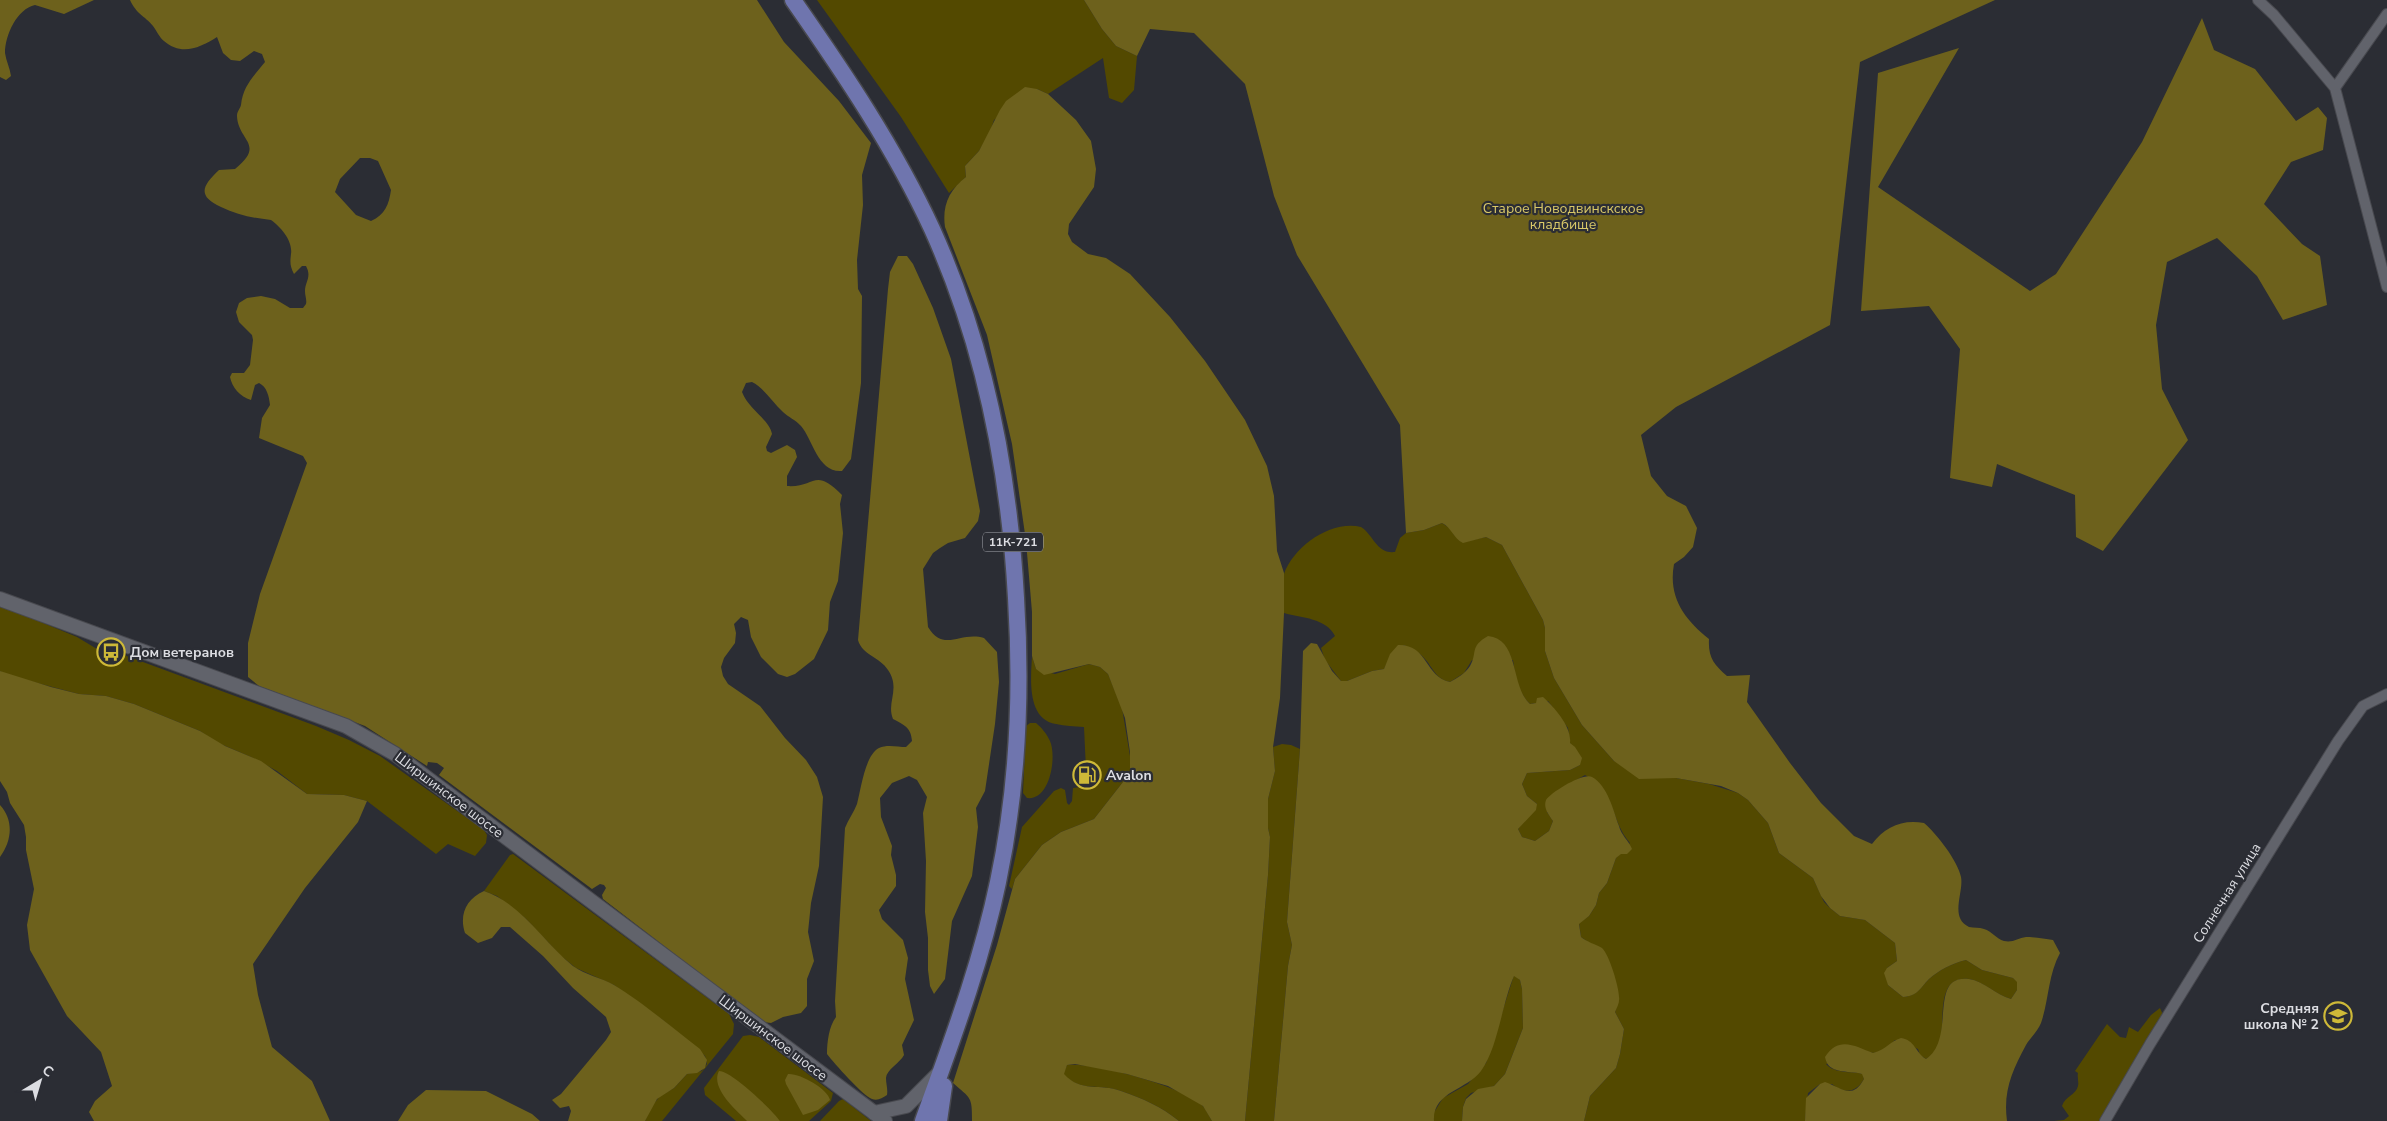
<svg xmlns="http://www.w3.org/2000/svg" width="2387" height="1121" font-family="'Nunito Sans',sans-serif">
<rect width="100%" height="100%" fill="#2b2d34"/>
<path fill="#534900" d="M817 0H1084L1102 29 1116 46 1137 56 1134 90 1122 103 1109 98 1103 58 1048 94 1037 89 994 120 990 132 979 151 965 166 966 177 949 193 901 117Z
M1442 523 1452 530 1454 535 1468 541 1486 537 1502 545 1543 620 1545 628V651L1554 678 1582 725 1614 761 1658 778H1676L1709 784 1738 793 1748 800 1768 823 1779 853 1813 878 1824 902 1830 908 1840 916 1865 920 1895 943 1897 961 1887 968 1888 985 1903 997C1917 996 1920 988 1929 979 1939 970 1953 963 1966 960L1982 970 2013 978 2018 982 2017 990 2011 999C1996 995 1983 981 1969 979 1933 975 1947 1025 1939 1045 1937 1051 1931 1056 1926 1059L1920 1055 1918 1049 1895 1040 1886 1049 1879 1052 1873 1053 1866 1051 1826 1064C1835 1074 1851 1071 1863 1074L1864 1079C1856 1093 1844 1094 1832 1084H1820L1808 1093 1805 1121H1584L1590 1096 1616 1068 1620 1054 1624 1029 1615 1012C1623 989 1611 970 1602 949L1591 944 1581 937 1579 923 1589 916 1596 905 1599 893 1607 883 1616 858 1630 843C1610 820 1616 791 1585 775L1571 783 1547 812 1553 821 1549 831 1535 841 1522 837 1518 829 1537 804 1527 796 1522 784 1527 773 1570 770 1580 765 1570 743 1568 728 1548 701 1530 704C1518 693 1515 675 1513 660H1472L1464 673 1450 682C1435 679 1433 667 1424 658 1418 651 1411 649 1404 645L1389 659 1384 669 1372 671 1347 681H1341L1325 660 1321 648 1335 636C1326 618 1302 618 1284 613 1283 601 1280 585 1284 574 1294 546 1331 520 1361 527 1374 535 1376 554 1395 552L1400 538 1406 533 1424 530Z
M0 605 77 637 112 658 124 655 316 726 349 740 380 756 484 830 487 835 486 843 475 856 448 844 436 854 367 801 344 795 307 794 277 771 251 757 216 742 200 731 134 704 106 696 79 694 7 675 0 671Z
M1032 656 1036 669 1055 674 1089 664 1100 667 1108 674 1122 708 1131 762 1130 773 1094 819 1061 832 1042 845 1015 879 1012 889 1009 886 1022 827 1054 791 1061 788 1065 790 1067 803 1069 805 1072 801 1073 788 1090 786 1089 771 1086 770 1084 727C1074 726 1065 726 1056 724 1026 719 1031 677 1032 656Z
M1030 723H1036C1041 727 1047 734 1050 741 1057 757 1050 801 1027 798L1023 793 1026 726Z
M1282 744 1291 745 1300 749 1287 922 1292 945 1288 966 1274 1121H1245L1268 875 1270 837 1268 828V799L1275 771 1273 747Z
M513 854 729 1014 734 1024 733 1034 662 1121H645L651 1107 660 1096 674 1088 687 1074 702 1071 707 1064 705 1056 664 1021 614 985 576 968 561 956 525 918 497 896 484 891 510 855Z
M1514 975 1520 980 1522 989 1523 1028 1505 1074 1494 1086 1471 1093 1466 1098 1463 1107 1462 1121H1434L1433 1114 1443 1098 1468 1084 1486 1063Z
M2160 1008 2163 1015 2100 1121H2054L2064 1120 2069 1116 2062 1106C2065 1096 2076 1095 2078 1086 2079 1082 2077 1077 2078 1073L2075 1071 2107 1024 2120 1037 2126 1038 2129 1027 2138 1032 2151 1015Z
M750 1035 759 1037 833 1093 831 1101 809 1121H736L705 1095 704 1088 743 1036Z
M1067 1065C1093 1062 1182 1086 1202 1105 1206 1109 1209 1116 1212 1121H1179C1160 1106 1144 1099 1121 1091 1099 1083 1081 1093 1063 1074Z
M843 1099 871 1121H820L839 1101Z"/>
<path fill="#6d611c" fill-rule="evenodd" d="M0 0H94L64 14 35 5C17 9 5 35 5 53 6 61 10 68 11 76L6 80 0 77Z
M130 0H757L784 42 839 101 871 143 862 175 863 205 857 260 858 289 862 296 861 383 851 459 842 471C818 473 813 440 801 426 796 420 788 417 783 412 772 402 764 388 752 382L746 383 742 392C749 410 769 419 772 434L766 447 767 451 771 453 787 445 795 450 797 457 787 476V486C815 488 814 466 842 495L840 504 843 533 838 581 830 602 828 630 814 659 795 674 787 677 778 674 761 657 751 637 748 620 741 617 734 624 736 633 735 643 724 658 721 667 723 676 728 684 760 706 785 738 806 760 817 777 823 797 819 866 811 903 808 932 814 961 807 979V1006L801 1013 783 1017 771 1023 763 1022 603 899 602 895 606 888 604 885 600 884 592 889 439 775 444 768 437 763 428 762 427 766 365 726 259 686 248 677V643L260 594 307 463 303 456 259 438 262 418 270 405C269 396 267 387 259 383L255 385 251 400C240 397 232 387 230 377L232 373H244L250 365 253 340 252 335 239 322 236 312 239 303 247 298 261 296 275 299 290 308H303L306 304C307 300 305 296 305 291 305 282 312 277 306 266H302L294 274C290 266 290 263 291 254 293 241 281 227 271 220 253 218 237 215 221 207 197 196 202 186 219 170L235 169C266 144 238 141 237 116 237 111 240 109 241 105 243 86 253 77 265 62L262 54 254 51 240 61 231 60 223 53 217 37C200 48 181 56 164 41 159 37 157 31 153 26 144 15 137 15 130 0ZM360 158H370L378 161 391 190C389 204 385 215 371 221L356 215 335 192 340 179Z
M1084 0H1995L1860 62 1830 325 1676 407 1641 435 1651 476 1667 496 1686 506 1697 528 1693 547 1684 557 1674 564C1668 597 1684 619 1709 639 1708 658 1714 664 1727 676L1750 675 1747 702 1790 763 1821 803 1854 836 1872 844C1885 827 1902 819 1924 823 1936 833 1958 861 1961 877 1964 892 1949 918 1969 927 1974 928 1979 927 1984 929 1992 931 1996 939 2004 941 2013 943 2018 938 2026 937 2035 937 2045 939 2053 940L2060 953C2048 975 2049 1000 2041 1023 2038 1031 2030 1038 2026 1045 2012 1071 2003 1091 2007 1121H1805L1806 1098 1820 1084 1825 1082C1841 1087 1852 1101 1864 1079L1862 1074C1848 1070 1828 1075 1825 1057 1839 1035 1856 1047 1873 1053 1886 1050 1890 1041 1901 1038 1915 1040 1915 1052 1926 1059 1957 1039 1927 974 1969 979 1984 981 1996 995 2011 999L2017 990V982L2013 978 1982 970 1966 960C1953 963 1939 970 1929 979 1920 988 1918 996 1903 997L1888 985 1884 973 1887 968 1897 961 1895 943 1865 920 1840 916 1830 908 1821 896 1813 878 1779 853 1768 823 1748 800 1738 793 1721 786 1676 778 1639 779 1614 761 1582 725 1554 678 1545 651V628L1543 620 1502 545 1486 537 1463 543C1453 538 1452 528 1442 523L1424 530 1406 533 1400 425 1297 255 1274 196 1245 84 1194 33 1150 29 1137 56 1116 46 1102 29Z
M2202 18 2214 50 2255 69 2296 121 2318 107 2327 118 2323 150 2291 162 2264 204 2302 244 2320 256 2327 305 2283 320 2257 276 2217 238 2167 262 2156 325 2162 389 2188 440 2103 551 2076 537 2075 495 1997 464 1992 487 1950 478 1960 349 1929 306 1861 311 1878 73 1959 48 1878 187 2030 291 2056 274 2142 142Z
M1025 87 1037 89 1048 94 1076 120 1091 141 1096 169 1094 187 1069 224 1068 234 1072 242 1088 254 1106 258 1130 274 1170 317 1205 361 1245 420 1267 466 1274 496 1277 551 1284 573V613L1280 698 1273 747 1275 771 1268 799V828L1270 837 1268 875 1245 1121H1212L1203 1106 1168 1086 1127 1074 1075 1064 1067 1065 1064 1074C1081 1093 1100 1083 1121 1091 1144 1099 1160 1106 1179 1121H972C972 1096 971 1099 953 1083L997 945 1015 879 1042 845 1061 832 1094 819 1130 773V752L1125 718 1108 674 1100 667 1089 664 1044 675 1036 669 1032 656V612L1026 541 1012 444 998 383 987 335 945 227C942 206 949 190 966 177L965 166 979 151 1000 110 1006 101Z
M898 256H907L913 264 933 308 951 359 980 511 978 521 965 538 948 543 940 548 933 553 923 569 928 627C944 653 960 631 984 638L997 652 999 682 995 724 985 791 976 808 978 827 972 876 952 921 945 979 934 994 930 986 928 970V938L925 912 926 861 923 813 927 797 917 780 909 776 892 783 880 798 881 817 892 846 891 855 896 875V886L879 910 882 919 903 940 908 958 905 979 914 1020 902 1045 904 1055C900 1063 886 1070 886 1078 886 1084 888 1089 887 1095 882 1098 878 1101 872 1099 863 1096 834 1063 827 1054 827 1042 829 1026 836 1017L835 1001 845 828C848 820 854 812 857 804 861 789 865 755 879 748 887 744 898 747 906 747L912 741C911 727 904 725 893 719 886 702 901 689 888 670 880 657 862 655 858 640L888 289 890 272Z
M1488 636C1520 639 1510 686 1530 704L1536 703 1537 698 1543 697C1555 708 1572 727 1570 743L1575 747 1582 758 1580 765 1570 770 1527 773 1522 784 1527 796 1537 804 1536 810 1518 829 1522 837 1535 841 1549 831 1553 821C1549 815 1543 808 1546 800 1551 792 1584 772 1592 777 1608 786 1613 810 1619 826 1621 835 1629 841 1632 849L1627 854H1621L1616 858 1607 883 1599 893 1596 905 1589 916 1579 924 1581 937C1587 942 1595 944 1602 948 1609 954 1619 987 1619 997 1620 1002 1617 1008 1615 1012L1624 1029 1620 1054 1616 1068 1590 1096 1584 1121H1462L1463 1107 1466 1099 1478 1089 1494 1086 1505 1074 1523 1028 1522 989 1520 980 1514 976C1502 1003 1498 1048 1481 1071 1467 1090 1432 1092 1434 1121H1274L1288 966 1292 945 1287 922 1300 749 1303 651 1311 643 1317 644 1332 671 1341 681H1347L1372 671 1384 669 1390 654 1398 645C1428 644 1425 677 1450 682 1457 678 1465 674 1470 666 1478 652 1469 647 1488 636Z
M0 671 51 687 79 694 106 696 134 704 200 731 225 746 261 761 307 794 344 795 367 801 358 822 305 888 253 964 258 995 272 1047 312 1081 330 1121H94L89 1112 95 1101 112 1086 101 1052 67 1016 30 950 27 925 34 889 26 850V837L24 825 10 803 7 792 0 781Z
M0 805C14 820 12 841 0 857Z
M484 891C522 904 543 942 573 966 585 975 602 978 614 985 642 1002 674 1029 700 1049L707 1060 705 1068 697 1073 687 1074 674 1088 657 1099 645 1121H568L571 1111 569 1106 560 1108 552 1100 561 1094 606 1040 611 1032 606 1017 573 988 543 956 510 927H501L492 938 478 943 465 933C459 915 466 899 484 891Z
M719 1071C732 1071 772 1110 780 1121H747C736 1110 710 1088 719 1071Z
M788 1074C800 1073 828 1089 830 1100L818 1110 803 1115 786 1084 785 1080Z
M426 1090 486 1091 532 1114 540 1121H398L408 1105Z"/>
<g fill="none" stroke-linecap="round" stroke-linejoin="round">
<g stroke="#48494f" stroke-width="12">
<path id="street" d="M2258 0 2274 15 2335 88 2387 287
M2335 88 2387 14
M2105 1121 2150 1044 2338 741 2363 706 2387 694"/>
</g>
<g stroke="#48494f" stroke-width="16">
<path id="secondary" d="M0 599 346 726 395 754 885 1121
M874 1113 906 1106 938 1074"/>
</g>
<g stroke="#48494f" stroke-width="19">
<path id="primary" d="M793 0C844 73 894 147 932 229 985 346 1009 470 1016 598 1022 694 1018 788 998 882 981 964 951 1043 923 1121
M939 1121 944 1086"/>
</g>
<use href="#street" stroke="#61636b" stroke-width="10"/>
<use href="#secondary" stroke="#61636b" stroke-width="14"/>
<use href="#primary" stroke="#6f75ae" stroke-width="16"/>
</g>
<defs>
<g id="bus-ring" transform="scale(1.4375)"><circle r="9.5" fill="#2b2d34" stroke="#ceb938" stroke-width="1.5"/><path d="M-5-6H5V4H4V6H2V4H-2V6H-4V4H-5ZM-3.5-4V0h7V-4ZM-3.5 1.2v1.5H-2V1.2ZM2 1.2v1.5H3.5V1.2Z" fill="#ceb938"/></g>
<g id="fuel-ring" transform="scale(1.4375)"><circle r="9.5" fill="#2b2d34" stroke="#ceb938" stroke-width="1.5"/><path d="M-5.5-6h7V0h2V4h1.3V-2.5L3-4.5l.8-.8L6-3V5H2.5V1h-1V6h-7ZM-4.2-4.7v3.2H.2V-4.7Z" fill="#ceb938"/></g>
<g id="school-ring" transform="scale(1.4375)"><circle r="9.5" fill="#2b2d34" stroke="#ceb938" stroke-width="1.5"/><path d="M0-5L7-2L0 1L-7-2ZM-4 1L0 2.5L4 1V4Q0 6-4 4Z" fill="#ceb938"/></g>
</defs>
<g fill-rule="evenodd">
<use href="#bus-ring" x="111" y="652"/>
<use href="#fuel-ring" x="1087" y="775"/>
<use href="#school-ring" x="2338" y="1016"/>
</g>
<g text-anchor="middle" dominant-baseline="central" stroke-width="4.5" stroke-linejoin="round" paint-order="stroke">
<rect fill="#2b2d34" stroke="#a7a8ae" stroke-width="1" x="983" y="532.5" width="60" height="19" rx="4"/>
<g font-size="12" font-weight="bold" fill="#dcdde2">
<text x="1013" y="542">11К-721</text>
</g>
<g font-size="14" fill="#d9c868" stroke="#2b2d34">
<text x="1563" y="208">Старое Новодвинскское<tspan x="1563" dy="16">кладбище</tspan></text>
</g>
<g font-size="14" font-weight="bold" fill="#dcdde2" stroke="#2b2d34" text-anchor="start">
<text x="130" y="652">Дом ветеранов</text>
<text x="1106" y="775">Avalon</text>
<text x="2319" y="1008" text-anchor="end">Средняя<tspan x="2319" dy="16">школа № 2</tspan></text>
</g>
<g font-size="14" fill="#dcdde2" stroke="#2b2d34">
<text transform="translate(449 795) rotate(37)">Ширшинское шоссе</text>
<text transform="translate(2227 893) rotate(-58)">Солнечная улица</text>
<text transform="translate(773 1038) rotate(37)">Ширшинское шоссе</text>
</g>
</g>
<g transform="translate(40 1081) rotate(38)" stroke="#2b2d34" stroke-width="4" paint-order="stroke">
<path d="M0-4L9 19L0 12L-9 19Z" fill="#dcdde2"/>
<text y="-8" font-size="14" font-weight="bold" text-anchor="middle" fill="#dcdde2">С</text>
</g>
</svg>
